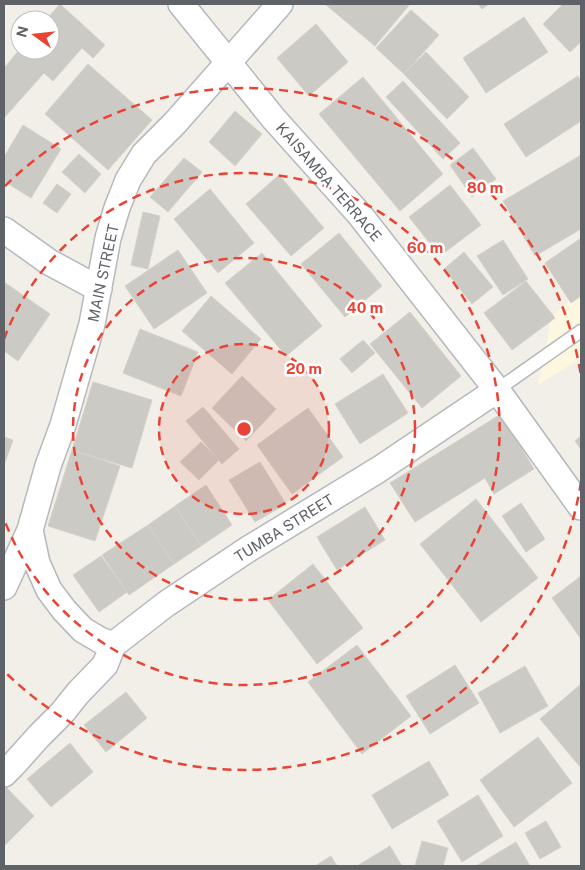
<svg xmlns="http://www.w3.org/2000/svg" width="585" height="870" font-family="'Public Sans',sans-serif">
<rect width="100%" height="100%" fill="#f1efe8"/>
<path fill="#fef7e0" d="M581 292V358L538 385 552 316 569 301Z"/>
<path fill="#cccac5" stroke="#d6d1c6" d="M60 4 105 45 93 58 82 48 53 81 44 73 4 118V68L20 49 50 50V20H46Z
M325 4H410L375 46Z
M478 4H489L482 9Z
M563 4H581V42L570 52 543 24Z
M411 10 439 35 404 74 376 48Z
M524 17 548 52 486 93 463 58Z
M316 24 348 62 309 96 277 58Z
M426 52 469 97 447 119 404 74Z
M88 64 152 120 108 170 45 114Z
M578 76 581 82V121L526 157 504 124Z
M363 77 443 174 400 211 319 114Z
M403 81 460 143 443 159 386 97Z
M235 111 262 134 235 166 209 142Z
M23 125 61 149 31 198 4 181V157Z
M473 148 496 179 472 197 450 165Z
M79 154 101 174 85 193 62 172Z
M581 155V229L535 256 503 201Z
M184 158 202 172 168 212 150 197Z
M279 175 324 228 291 256 246 204Z
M57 184 71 194 57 213 43 203Z
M450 185 481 225 440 256 409 217Z
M210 189 254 243 218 273 174 219Z
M143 212 160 216 148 269 131 265Z
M339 233 382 286 345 317 301 264Z
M581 238V296L571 303 545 263Z
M503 240 528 279 503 295 477 256Z
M178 250 207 293 154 329 125 286Z
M464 252 493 287 472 304 444 269Z
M262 253 322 326 286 356 225 283Z
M526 281 555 318 512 350 484 313Z
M4 282 50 314 18 361 4 351Z
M211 296 261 339 232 374 182 331Z
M410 312 461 376 422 408 370 344Z
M140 329 198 352 181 396 123 373Z
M363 340 375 353 352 373 340 359Z
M383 374 408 413 360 444 335 404Z
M242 376 276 409 246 441 212 408Z
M93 382 152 400 132 468 72 450Z
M203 407 239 449 222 464 186 421Z
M308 408 343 457 292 494 257 445Z
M501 414 534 469 494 494 485 478 415 522 390 483Z
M581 436V449L575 441Z
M4 437 13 440 4 465Z
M201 442 219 460 199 480 180 462Z
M72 450 120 466 95 541 48 526Z
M260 462 286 504 255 522 229 480Z
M206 485 232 525 201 546 175 506Z
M476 499 538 578 481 622 420 544Z
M521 503 545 539 526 552 502 516Z
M175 506 201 546 174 564 148 525Z
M365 507 385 540 337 570 317 537Z
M148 525 174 564 129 595 102 555Z
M101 556 127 592 99 612 73 575Z
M313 564 363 628 317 664 268 600Z
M581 576V639L552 598Z
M357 645 411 716 362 754 308 682Z
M455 665 479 703 430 734 406 696Z
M525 666 548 706 500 733 478 693Z
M581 684V768L540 719Z
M126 692 147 718 106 752 84 725Z
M538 737 572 783 514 827 480 780Z
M70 743 93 772 51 807 27 779Z
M429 761 449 795 392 829 372 795Z
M6 787 34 816 4 846V789Z
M478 795 503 836 462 862 437 821Z
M546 821 561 847 540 859 525 833Z
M422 841 448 848 443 866H415Z
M516 842 530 866H476Z
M390 846 402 866H357Z
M331 856 337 866H315Z"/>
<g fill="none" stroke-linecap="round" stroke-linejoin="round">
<g stroke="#b5b8bc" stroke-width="15">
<path id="service" d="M497 390 581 331"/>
</g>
<g stroke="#b5b8bc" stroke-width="28">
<path id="minor" d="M181 4 274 119 360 215 497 390 581 507
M4 230 49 262 99 289
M30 530 37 563 49 590 64 610 83 630 100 640 113 645 166 604 250 548 378 470 497 390
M4 587 30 530 48 466 63 425 92 324 108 238 117 208 128 180 144 154 175 123 280 4
M4 774 13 765 39 736 62 713 78 693 105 665 113 645"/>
</g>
<use href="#service" stroke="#fff" stroke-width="12"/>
<use href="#minor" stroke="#fff" stroke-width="25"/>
</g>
<circle cx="244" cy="429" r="85" fill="#ea4335" fill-opacity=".12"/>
<g fill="none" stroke="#ea4335" stroke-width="2.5" stroke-dasharray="9 6">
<circle cx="244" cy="429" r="85"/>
<circle cx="244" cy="429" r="171"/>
<path d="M4 339A256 256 0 1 1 4 519"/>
<path d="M581 482A341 341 0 0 1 5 672M5 186A341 341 0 0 1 581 376"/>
</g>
<g text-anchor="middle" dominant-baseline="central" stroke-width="5" stroke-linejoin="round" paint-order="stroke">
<g font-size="15" fill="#5f6368" stroke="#fff">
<text transform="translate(329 182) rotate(49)">KAISAMBA TERRACE</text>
<text transform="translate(103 273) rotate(-78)">MAIN STREET</text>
<text transform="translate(284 528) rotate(-32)">TUMBA STREET</text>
</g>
</g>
<circle cx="244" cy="429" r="8" fill="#ea4335" stroke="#fff" stroke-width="2.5"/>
<g font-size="15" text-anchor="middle" font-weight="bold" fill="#ea4335" stroke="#fff" stroke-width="5" stroke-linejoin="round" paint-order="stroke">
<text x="485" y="193">80 m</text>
<text x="425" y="253">60 m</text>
<text x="365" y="313">40 m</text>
<text x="304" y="374">20 m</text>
</g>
<rect width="585" height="870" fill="none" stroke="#5f6368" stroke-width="10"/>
<g transform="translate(35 35) rotate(285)"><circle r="24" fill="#ffffff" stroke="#bfc1c3"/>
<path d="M0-4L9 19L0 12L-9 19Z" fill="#ea4335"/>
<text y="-8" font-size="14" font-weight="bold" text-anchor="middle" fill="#5f6368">N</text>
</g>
</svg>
